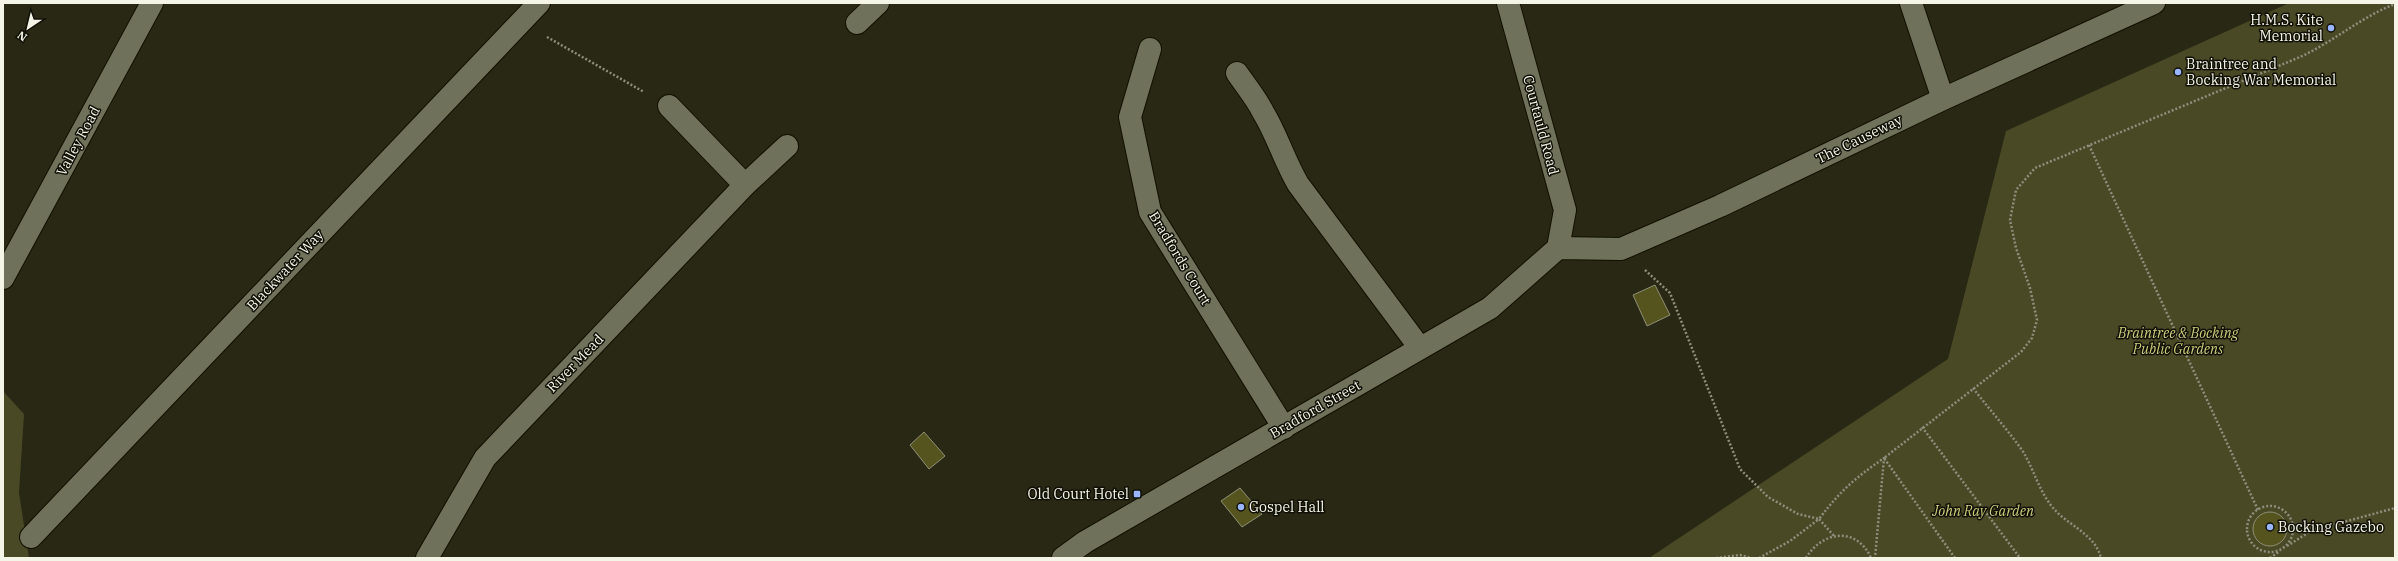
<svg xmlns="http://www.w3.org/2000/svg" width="2398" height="561" font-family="'IBM Plex Serif',serif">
<rect width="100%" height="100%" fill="#282814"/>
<path fill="#4a4925" d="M2289 3H2395V558H1649L1948 359 2006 131Z
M3 391 24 414 19 493 29 558H3Z"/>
<path fill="#55541e" stroke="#8f9078" d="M1655 285 1670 315 1647 326 1633 295Z
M924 432 945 456 929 469 910 445Z
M1240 488 1262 514 1242 527 1221 501Z
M2253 529a17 17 0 1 1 34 0a17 17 0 1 1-34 0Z"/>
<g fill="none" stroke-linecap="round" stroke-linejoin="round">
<g stroke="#111001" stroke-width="24">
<path id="minor" d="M1508 3 1565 210 1558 248
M1911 3 1943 99
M857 23 878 3
M1150 49 1130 117 1150 212 1284 428
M1237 73C1246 86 1256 98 1263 112 1277 135 1284 160 1298 184L1420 348
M669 106 745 185
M1558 248 1621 249 1720 206 1943 99 2154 3
M3 278 152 3
M31 537 539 3
M427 558 485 458 745 185 787 146
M1063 558 1085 542 1490 308 1558 248"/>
</g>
<path stroke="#8e8e7d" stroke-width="2.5" stroke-dasharray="2 2" stroke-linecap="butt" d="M547 37 644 92
M2089 145 2258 510
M1645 270 1670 293 1740 469 1768 497 1798 514 1819 519C1841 490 1854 479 1884 458L1875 558
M1973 388C1989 409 2007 429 2022 450 2034 469 2039 492 2054 509 2069 526 2095 534 2101 558
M1922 427 2020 558
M2247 529a23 23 0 1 1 46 0a23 23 0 1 1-46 0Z
M2287 546 2311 531 2395 508
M1716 558 1740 555 1751 558
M1759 558 1790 541 1819 519 1834 536
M1806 558C1822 531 1857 526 1871 558
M1955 558 1884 458 2021 352 2032 338 2037 320 2030 288 2016 248 2010 220 2016 190 2035 168 2300 57C2333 42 2361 17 2395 4
M2270 558 2280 551"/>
<use href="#minor" stroke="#70715a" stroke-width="22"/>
</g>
<g fill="#9ab5fd" stroke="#101007" stroke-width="1.5">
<circle cx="2331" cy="28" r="4"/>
<circle cx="2178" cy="72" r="4"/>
<rect x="1133" y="490" width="8" height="8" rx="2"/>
<circle cx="1241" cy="507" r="4"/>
<circle cx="2270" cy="527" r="4"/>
</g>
<g text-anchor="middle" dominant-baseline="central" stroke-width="3" stroke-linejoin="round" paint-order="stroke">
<g font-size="14" fill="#f4f4e7" stroke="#101007" text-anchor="start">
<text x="2323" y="20" text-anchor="end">H.M.S. Kite<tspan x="2323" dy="16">Memorial</tspan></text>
<text x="2186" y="64">Braintree and<tspan x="2186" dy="16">Bocking War Memorial</tspan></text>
<text x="1129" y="494" text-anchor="end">Old Court Hotel</text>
<text x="1249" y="507">Gospel Hall</text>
<text x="2278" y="527">Bocking Gazebo</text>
</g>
<g font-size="14" fill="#f4f4e7" stroke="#101007">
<text transform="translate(1541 125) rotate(75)">Courtauld Road</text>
<text transform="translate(1859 139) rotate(-26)">The Causeway</text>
<text transform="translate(78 141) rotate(-62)">Valley Road</text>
<text transform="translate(1180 258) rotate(59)">Bradfords Court</text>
<text transform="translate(285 270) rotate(-47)">Blackwater Way</text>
<text transform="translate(575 363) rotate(-46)">River Mead</text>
<text transform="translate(1315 409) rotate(-30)">Bradford Street</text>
</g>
<g font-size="14" font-style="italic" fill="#cdcc7a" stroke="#101007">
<text x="2178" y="333">Braintree &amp; Bocking<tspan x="2178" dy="16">Public Gardens</tspan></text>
<text x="1983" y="511">John Ray Garden</text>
</g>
</g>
<rect width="2398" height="561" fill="none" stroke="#f4f4e7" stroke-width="8"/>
<g transform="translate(28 28) rotate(215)" stroke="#101007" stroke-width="3" paint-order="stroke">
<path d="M0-3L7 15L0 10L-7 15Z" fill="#f4f4e7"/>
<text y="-6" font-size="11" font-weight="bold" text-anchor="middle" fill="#f4f4e7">N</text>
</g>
</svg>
